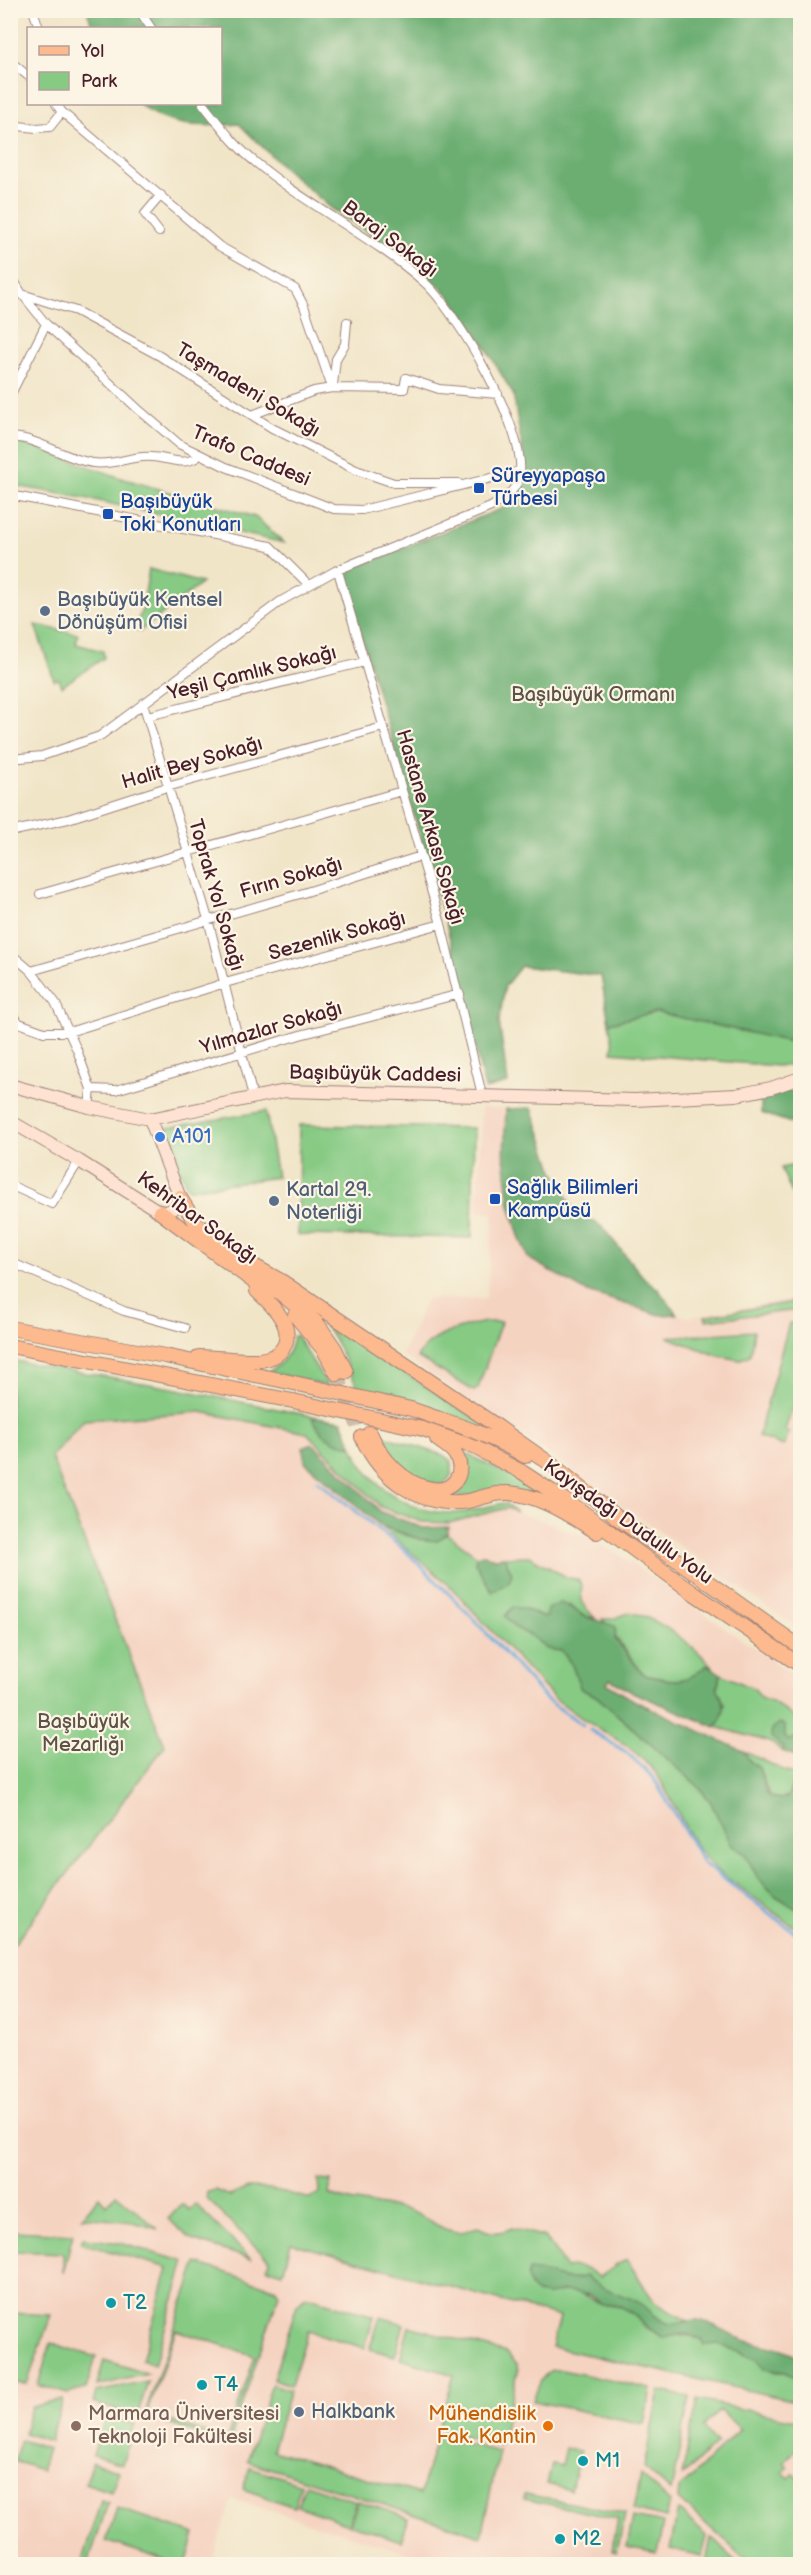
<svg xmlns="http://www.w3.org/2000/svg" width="811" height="2575" font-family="'Balsamiq Sans',sans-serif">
<rect width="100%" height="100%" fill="#fcf5e5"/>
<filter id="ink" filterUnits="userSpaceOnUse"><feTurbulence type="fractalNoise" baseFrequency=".0167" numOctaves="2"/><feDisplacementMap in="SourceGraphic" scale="12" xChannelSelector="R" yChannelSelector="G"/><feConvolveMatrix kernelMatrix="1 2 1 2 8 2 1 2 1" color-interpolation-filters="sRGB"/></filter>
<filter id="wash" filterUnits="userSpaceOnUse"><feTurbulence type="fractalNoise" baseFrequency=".008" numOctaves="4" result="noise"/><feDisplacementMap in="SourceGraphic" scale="24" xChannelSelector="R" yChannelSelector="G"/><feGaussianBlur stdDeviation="1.35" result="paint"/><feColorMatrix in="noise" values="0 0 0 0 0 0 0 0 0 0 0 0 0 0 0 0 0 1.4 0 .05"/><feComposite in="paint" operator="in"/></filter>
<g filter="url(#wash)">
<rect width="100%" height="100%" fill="#f1e5c8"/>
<path fill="#f5d3c1" d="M481 1107 506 1109 504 1156 510 1205 518 1233 528 1258 660 1315 677 1314 688 1317 800 1298V1630L513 1429 402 1355 426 1299 486 1298 494 1213H478Z
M201 1412 307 1433 381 1507 449 1523 507 1508 587 1537 618 1554 800 1680V2564H442L232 2499 211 2564H11L10 1948 165 1746 51 1457 84 1420Z"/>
<path fill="#86ca84" stroke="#687458" stroke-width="1.5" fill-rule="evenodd" d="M11 443H24L121 478 255 517 284 543 90 499 11 485Z
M149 569 202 583 140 631 135 629 143 606Z
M35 625 78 634 76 644 103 651 104 658 62 686 59 679 54 680Z
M656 1012 800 1044V1063L777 1066 612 1052 613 1044 609 1023Z
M266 1111 277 1177 189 1189 172 1158 164 1128Z
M299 1125 474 1128 472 1238 298 1235Z
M800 1164V1212L781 1168Z
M800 1301V1310L706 1320 705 1316Z
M319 1317 497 1433 360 1392 334 1339Z
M486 1322H501L478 1388 474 1391 417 1357C431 1334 461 1327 486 1322Z
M800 1322V1387L785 1430 789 1432 784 1446 758 1437 789 1323Z
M754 1331 750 1355 740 1360 719 1356 667 1337Z
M296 1335 328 1386 268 1372C283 1364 290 1353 293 1337Z
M10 1360 172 1388 312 1416C319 1434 333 1445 352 1445 357 1454 361 1466 368 1473 391 1501 428 1517 464 1512 478 1509 492 1505 505 1503L517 1512 507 1508 449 1523 422 1522 381 1507 307 1433 201 1412 84 1420 51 1457 165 1746 11 1948Z
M378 1434 443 1455 451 1461C454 1473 451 1480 440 1485 432 1483 421 1481 413 1477 397 1470 382 1451 378 1434Z
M464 1453 516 1478 540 1494 438 1497 462 1480 469 1463Z
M381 1526C400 1532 430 1549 447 1534L477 1556 475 1563 486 1580 512 1573 504 1557 529 1556 564 1576 578 1580 582 1586C579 1601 584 1607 595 1618L584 1616 569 1605 543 1617 525 1609 514 1627 533 1637 547 1649 562 1651 572 1665 581 1689 596 1696 697 1785 710 1801 745 1854 758 1878 776 1896 800 1911V1931L715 1869 697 1848 657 1774 644 1760 626 1745 583 1719 553 1697 450 1586Z
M629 1613C654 1614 699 1649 714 1669L707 1665 695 1675 686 1679 672 1680 644 1675 602 1619H612Z
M721 1674 755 1689 762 1699 772 1702 800 1721V1740L797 1737 789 1741 785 1737 778 1744 785 1748 782 1751 770 1742 716 1727 725 1705 717 1687Z
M743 1751 800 1778 794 1780 788 1796 781 1799 770 1797 759 1768 750 1761Z
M318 2180 331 2181 329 2194C351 2205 382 2204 407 2210 424 2215 440 2231 459 2232 465 2232 472 2228 478 2227 491 2234 498 2234 512 2228L545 2237 566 2268C578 2265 589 2269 599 2277 609 2272 617 2263 627 2260L655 2303 688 2321C682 2324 677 2325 670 2324 659 2322 652 2312 643 2306 625 2293 603 2292 586 2276 571 2282 553 2279 539 2271L560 2293C578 2283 591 2302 603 2304 614 2307 625 2305 634 2314 639 2319 642 2327 650 2330 664 2335 685 2335 701 2339L704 2345 720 2344 758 2360 776 2372H785L800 2381V2402L552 2347 560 2317 291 2243 283 2273 267 2268 270 2261 207 2199V2192L216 2190 230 2196 248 2188 270 2189 311 2199 319 2193Z
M116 2194 158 2229 133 2222 82 2217 99 2197 106 2205Z
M182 2204 189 2210 195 2204 251 2259 192 2240 168 2219Z
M11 2231 73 2234 63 2273V2253L11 2251Z
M83 2238 120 2243 185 2262 154 2365 142 2360 168 2268 81 2243Z
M197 2263 276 2289 279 2294 229 2444 144 2416ZM176 2330 255 2356 227 2439 147 2414Z
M309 2297 374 2316 365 2348 308 2331 291 2385 273 2379 297 2305 304 2298Z
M10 2313 51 2315 27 2384 11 2383Z
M380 2317 404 2324 395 2356 370 2349Z
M409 2326 506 2353 517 2364 518 2372 500 2445 438 2429 454 2375 400 2359Z
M51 2343 96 2357 86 2389 67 2394 38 2385Z
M104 2360 148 2374 97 2386Z
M552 2370H562L651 2389 644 2424 533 2401C538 2388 540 2377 552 2370Z
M148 2382 137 2416 93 2402 96 2392Z
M272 2384 290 2390 272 2450 420 2494 437 2436 499 2452 481 2536 247 2461Z
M659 2391 690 2397 671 2491 644 2467Z
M63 2400 50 2441 24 2433 31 2407Z
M697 2400 800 2421V2444L784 2462 789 2467 783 2472 789 2478 794 2474 798 2478 800 2476V2564H751L678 2499 679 2489 740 2429 720 2410 703 2427 717 2443 682 2476Z
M106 2415 135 2424 122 2464 93 2455Z
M21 2440 48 2449 41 2470 14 2461Z
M565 2448 580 2451 571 2490 547 2484 552 2464 561 2466Z
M92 2462 119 2471 111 2492 85 2483Z
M250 2467 301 2484 294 2507 243 2489Z
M641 2475 670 2502 666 2518 634 2510Z
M305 2484 356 2501 348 2524 297 2506Z
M525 2494 625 2514 617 2552 612 2551 618 2519 524 2499Z
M101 2500 108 2503 88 2564H81Z
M358 2501 409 2518 401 2541 350 2524Z
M117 2508 195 2534 186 2564H176L106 2541Z
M678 2510 707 2536 702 2556 670 2549Z
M633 2517 663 2523 657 2553 627 2547Z
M711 2538 740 2564 706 2563Z"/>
<path fill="#6cae72" stroke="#5b664e" stroke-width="1.5" d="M87 11H800V1044L656 1012 609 1023 601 976 521 966 505 986 499 1022 508 1083 485 1089 446 923 342 572 511 505 527 477 513 394 483 343 449 295 402 255 332 209 283 167 239 124C205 127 167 129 140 104H220V28H93Z
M800 1087V1126L761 1113V1098Z
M532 1108 552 1166 572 1207 602 1227 644 1278 657 1288 677 1314 660 1315 585 1291 528 1258 518 1233 510 1205 504 1156 506 1109Z
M312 1416 342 1421 352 1445C333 1445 319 1434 312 1416Z
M313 1444 381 1512 423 1528 449 1527 447 1534 436 1541 420 1539 381 1526 305 1462 303 1448Z
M484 1555 495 1558 504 1557 512 1573 509 1582 492 1592 475 1562 477 1556Z
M560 1603C569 1605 574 1610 582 1615 592 1620 604 1621 616 1627L615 1639 644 1675C660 1678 677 1684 692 1676 698 1673 702 1668 708 1665L721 1674 717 1687C725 1706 728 1709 716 1727L630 1691 610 1679 607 1684 635 1701 743 1751 750 1761 759 1768 766 1792 770 1797 781 1799 788 1796 794 1780 800 1778V1911L776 1896 758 1878 745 1854 732 1846 710 1801 697 1785 596 1696 581 1689 572 1665 562 1651 547 1649 533 1637 514 1627 505 1616 513 1607 525 1609 543 1617 547 1616 548 1609Z
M780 1723 785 1726V1737L789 1741 797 1737 800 1740V1756L798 1757 782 1751 784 1748 771 1737 772 1729Z
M529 2270C550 2271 563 2285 586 2276 603 2292 625 2293 643 2305 652 2312 658 2321 670 2324 680 2326 687 2319 697 2320 713 2322 729 2334 744 2340 764 2347 783 2346 800 2359V2381L785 2372 764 2369 758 2360 740 2352 731 2350 720 2344 704 2345 701 2339 683 2334 664 2338 642 2324 633 2313 620 2306 602 2304 590 2295 564 2291 548 2295 536 2293 530 2287 527 2277Z"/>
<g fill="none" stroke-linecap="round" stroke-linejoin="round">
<path stroke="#65aadb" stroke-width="3" d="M317 1480 407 1552 469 1614 546 1699 583 1725
M590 1730 626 1752 653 1777 704 1864 800 1936"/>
</g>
</g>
<g filter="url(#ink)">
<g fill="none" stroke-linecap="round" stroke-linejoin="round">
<path stroke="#d0bda9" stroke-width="14" stroke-dasharray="14 7" stroke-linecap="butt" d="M337 1374 362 1437"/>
<g stroke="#9e827a" stroke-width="10">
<path id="minor" d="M33 10 39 28
M139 10 151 28
M10 61 28 76
M56 104 62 112 219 246 295 289 304 306 332 388
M10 125 36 128 50 127 62 112
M159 232 145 214 161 195
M10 274 22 294 76 311 158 355 272 428 356 470 394 483H458
M10 285 22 294 46 324 138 409 179 444 226 467 334 509 362 510 520 471
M333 385 336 359 345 344 347 322
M10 396 46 324
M252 415 314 391 332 388 404 389 406 378 439 389 498 394
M10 437C40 438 64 459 93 463 114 466 132 455 152 457 170 458 185 468 200 455
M10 495 270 546 309 585
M338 571 441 924 482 1095
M143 703 208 919 253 1097
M148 716 364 662
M10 759 42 756 100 736 281 601 335 571 491 507C502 500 515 492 519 478 531 437 456 310 424 282 372 236 306 205 254 161 234 145 219 124 203 104
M10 832 68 819 167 787 383 727
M40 894 402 791
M10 953 31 971 55 1002 77 1050 91 1089 89 1107
M31 971 300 894 421 856
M10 1011 19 1023
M10 1024 19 1023 44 1032H69L225 983 441 924
M91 1089 116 1090 300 1035 460 994
M10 1185 52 1204 79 1161
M10 1262 124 1311 185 1328"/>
</g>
<g stroke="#9e827a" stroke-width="14">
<path id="secondary" d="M10 1085 89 1107 150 1119 285 1091 635 1100 736 1095 771 1088 800 1078
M10 1121 79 1161 160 1212C171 1212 176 1209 180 1198L150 1119"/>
</g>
<g stroke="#9e827a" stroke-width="16">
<path id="primary" d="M180 1198 196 1223 237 1257
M160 1212 269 1293
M231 1253 281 1281 495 1425 555 1467 622 1521
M263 1279 317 1323 335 1349 346 1372
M295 1315 324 1350 337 1374
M10 1328 165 1356 294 1383
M10 1346 293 1401
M199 1357C218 1357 239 1361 259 1360 268 1359 278 1356 283 1348 296 1327 272 1305 257 1291
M437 1418C468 1428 498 1439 525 1456
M423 1429 476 1448 522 1472 577 1508 695 1594 800 1665
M370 1433C381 1458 403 1484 431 1489 453 1493 467 1473 455 1454 451 1448 442 1443 437 1439
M362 1437C380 1478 421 1509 468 1501 482 1498 494 1492 509 1493 541 1495 570 1516 597 1532
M616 1517 800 1647"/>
</g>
<use href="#minor" stroke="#fff" stroke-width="8"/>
<use href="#secondary" stroke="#fee3d2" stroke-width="12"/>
<use href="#primary" stroke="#fcba8e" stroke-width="14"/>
<g stroke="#9e827a" stroke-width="16" stroke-linecap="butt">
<path id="primary-bridge" d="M294 1383 411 1409 437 1418
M293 1401 423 1429"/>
</g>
<use href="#primary-bridge" stroke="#fcba8e" stroke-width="14"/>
</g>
</g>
<g fill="#1a4fb4" stroke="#fcf5e5" stroke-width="2">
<rect x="473" y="482" width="12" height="12" rx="3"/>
<rect x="102" y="508" width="12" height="12" rx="3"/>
<rect x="489" y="1193" width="12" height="12" rx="3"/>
</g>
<g fill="#5c6f8a" stroke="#fcf5e5" stroke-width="2">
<circle cx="45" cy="611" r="6"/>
<circle cx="274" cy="1201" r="6"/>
<circle cx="299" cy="2412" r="6"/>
</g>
<circle fill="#3f7fe0" stroke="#fcf5e5" stroke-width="2" cx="160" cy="1137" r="6"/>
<g fill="#0f9aa8" stroke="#fcf5e5" stroke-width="2">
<circle cx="111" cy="2303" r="6"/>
<circle cx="202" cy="2385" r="6"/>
<circle cx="583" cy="2461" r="6"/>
<circle cx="560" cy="2539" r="6"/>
</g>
<circle fill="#8d6e63" stroke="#fcf5e5" stroke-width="2" cx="76" cy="2426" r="6"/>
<circle fill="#e8710a" stroke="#fcf5e5" stroke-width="2" cx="548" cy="2426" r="6"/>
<g text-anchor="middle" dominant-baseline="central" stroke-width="4.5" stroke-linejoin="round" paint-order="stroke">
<g font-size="20" fill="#4a1f2b" stroke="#fcf5e5">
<text transform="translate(390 239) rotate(37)">Baraj Sokağı</text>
<text transform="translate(248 390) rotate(31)">Taşmadeni Sokağı</text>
<text transform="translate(251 456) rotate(23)">Trafo Caddesi</text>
<text transform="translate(252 673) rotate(-14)">Yeşil Çamlık Sokağı</text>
<text transform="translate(192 763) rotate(-16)">Halit Bey Sokağı</text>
<text transform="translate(430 827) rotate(74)">Hastane Arkası Sokağı</text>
<text transform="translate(291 878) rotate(-16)">Fırın Sokağı</text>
<text transform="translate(216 895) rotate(74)">Toprak Yol Sokağı</text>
<text transform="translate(337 936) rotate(-15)">Sezenlik Sokağı</text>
<text transform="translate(271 1028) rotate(-16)">Yılmazlar Sokağı</text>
<text transform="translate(375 1074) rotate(1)">Başıbüyük Caddesi</text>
<text transform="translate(197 1218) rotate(36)">Kehribar Sokağı</text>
<text transform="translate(628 1522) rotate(35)">Kayışdağı Dudullu Yolu</text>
</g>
<g font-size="20" fill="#164399" stroke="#fcf5e5" text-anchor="start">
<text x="491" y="476">Süreyyapaşa<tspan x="491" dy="23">Türbesi</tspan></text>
<text x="120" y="502">Başıbüyük<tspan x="120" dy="23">Toki Konutları</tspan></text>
<text x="507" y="1188">Sağlık Bilimleri<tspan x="507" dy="23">Kampüsü</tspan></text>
</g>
<g font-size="20" fill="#4e5e75" stroke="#fcf5e5" text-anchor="start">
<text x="57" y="600">Başıbüyük Kentsel<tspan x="57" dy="23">Dönüşüm Ofisi</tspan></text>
<text x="286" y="1190">Kartal 29.<tspan x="286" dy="23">Noterliği</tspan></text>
<text x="311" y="2412">Halkbank</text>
</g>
<g font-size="20" fill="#5c5246" stroke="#fcf5e5">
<text x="593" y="695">Başıbüyük Ormanı</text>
<text x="83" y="1722">Başıbüyük<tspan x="83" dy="23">Mezarlığı</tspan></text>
</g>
<g font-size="20" fill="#366cbe" stroke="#fcf5e5" text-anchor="start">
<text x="172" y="1137">A101</text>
</g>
<g font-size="20" fill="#0d838f" stroke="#fcf5e5" text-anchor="start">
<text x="123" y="2303">T2</text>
<text x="214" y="2385">T4</text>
<text x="595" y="2461">M1</text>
<text x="572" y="2539">M2</text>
</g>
<g font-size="20" fill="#785e54" stroke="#fcf5e5" text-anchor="start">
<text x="88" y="2414">Marmara Üniversitesi<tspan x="88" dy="23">Teknoloji Fakültesi</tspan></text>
</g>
<g font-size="20" fill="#c56008" stroke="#fcf5e5" text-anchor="end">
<text x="536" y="2414">Mühendislik<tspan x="536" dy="23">Fak. Kantin</tspan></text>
</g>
</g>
<rect width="811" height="2575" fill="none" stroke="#fcf5e5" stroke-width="36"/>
<rect x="27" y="27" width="195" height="78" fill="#fcf5e5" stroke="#b59f9b" stroke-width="1.5"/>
<rect x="39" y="46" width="30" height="9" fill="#fcba8e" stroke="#b59f9b" stroke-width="1.5"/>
<text x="81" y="57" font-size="18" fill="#4a1f2b">Yol</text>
<rect x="39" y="72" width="30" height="18" fill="#86ca84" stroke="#b59f9b" stroke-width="1.5"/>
<text x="81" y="87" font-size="18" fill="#4a1f2b">Park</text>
</svg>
